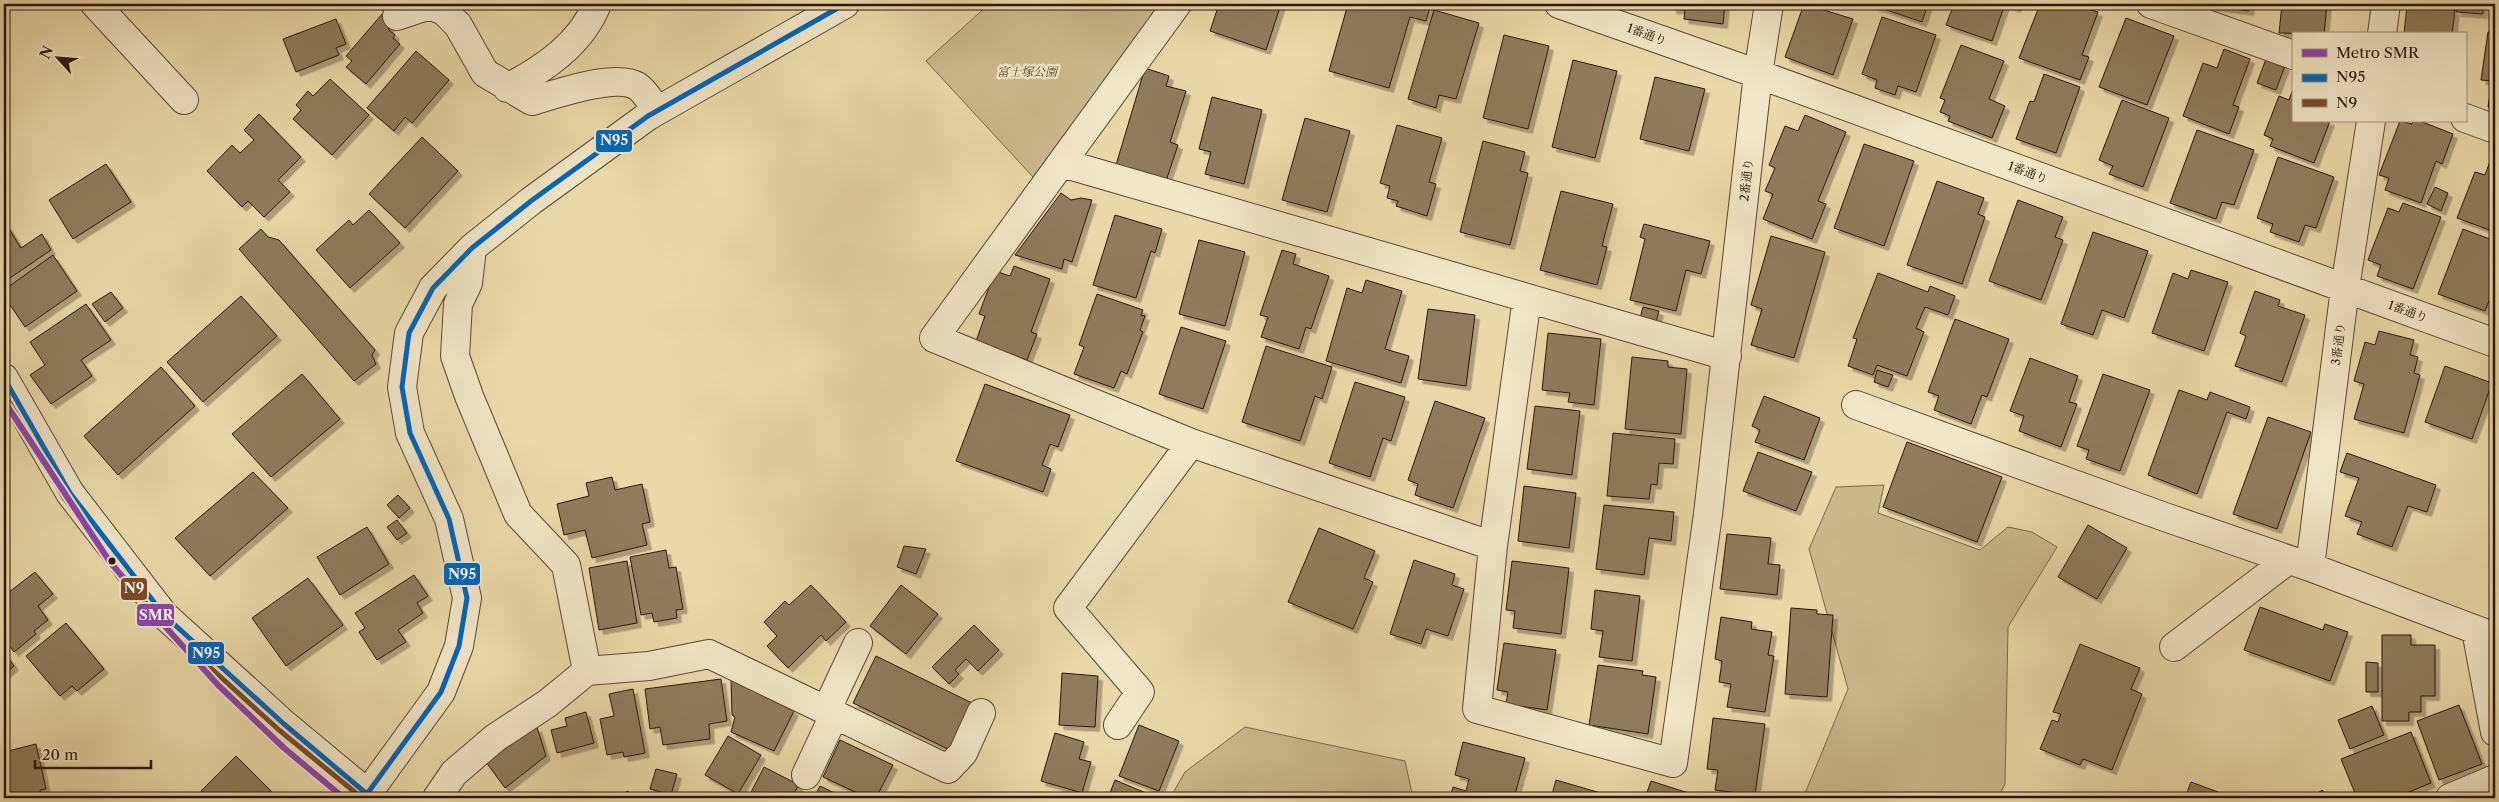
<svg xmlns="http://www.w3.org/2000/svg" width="2499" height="802" font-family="'Libre Caslon Text','Noto Serif JP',serif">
<defs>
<filter id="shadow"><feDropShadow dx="4.5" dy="4.5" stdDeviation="0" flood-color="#0004"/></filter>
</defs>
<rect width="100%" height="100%" fill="#ead9a8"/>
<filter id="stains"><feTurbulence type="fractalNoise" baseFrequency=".004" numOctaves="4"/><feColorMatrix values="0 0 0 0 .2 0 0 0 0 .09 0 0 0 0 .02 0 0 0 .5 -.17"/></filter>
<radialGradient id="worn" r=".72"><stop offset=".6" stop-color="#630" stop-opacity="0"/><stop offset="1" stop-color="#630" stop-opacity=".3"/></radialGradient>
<path fill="#cab88d" stroke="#7b664c" d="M989 4H1163L1033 177 926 61Z
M1884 485 1878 513 1980 550 2008 527 2032 532 2057 547 2008 627 2005 784 1998 798H1798L1806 791 1848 689 1809 549 1836 487Z
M1245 727 1405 761 1413 798H1170L1185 772Z"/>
<path fill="#8f7b5c" stroke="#2c150a" filter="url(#shadow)" d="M1219 4H1281L1266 50 1210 31Z
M1348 4H1431L1426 21 1410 17 1389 88 1329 71Z
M1672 4H1725L1723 24 1684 19 1685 10 1672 9Z
M1804 4 1853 19 1833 75 1785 57Z
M1869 4H1928L1922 22Z
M1954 4H2018L2016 8 2005 4 1992 41 1946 25Z
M2040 4 2056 7 2058 4H2082L2081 7 2098 12 2082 55 2089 57 2080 80 2019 58Z
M2197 4H2250L2249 11Z
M2282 4H2327L2324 34 2279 33Z
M2457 4H2483V14L2456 12Z
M2407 5 2455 10 2452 34H2404Z
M1434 10 1479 23 1456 99 1439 95 1436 108 1408 99Z
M383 13 393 23 388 29 395 35 393 38 400 44 366 84 346 67 352 61 346 56Z
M1882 17 1936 35 1916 92 1898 86 1895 95 1875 88 1877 80 1862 74Z
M2126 18 2174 36 2147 105 2099 87Z
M336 19 346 44 336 48 339 55 296 72 283 39Z
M2488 32 2495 33V108L2488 107 2492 81 2481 80Z
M1504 35 1549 46 1528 129 1483 118Z
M1961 45 2004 61 1989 99 2005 106 1992 138 1948 121 1950 116 1940 112 1945 100 1940 98Z
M2224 49 2250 59 2233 105 2239 107 2229 134 2183 116 2203 63 2217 68Z
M416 51 449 80 412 123 405 117 394 131 367 108Z
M2266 59 2285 66 2276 90 2257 83Z
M1573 60 1617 71 1595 158 1552 147Z
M1145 68 1169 76 1166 86 1186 91 1170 142 1178 145 1166 181 1116 165Z
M2044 74 2080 87 2056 153 2016 139 2030 101 2034 102Z
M1655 77 1705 89 1689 151 1640 139Z
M330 79 369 115 332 155 293 119 301 110 296 105 308 91 313 96Z
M2293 89V121H2330L2314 163 2270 146 2273 139 2264 135 2279 96 2289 100Z
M1212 97 1262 110 1244 184 1205 174 1211 152 1199 149Z
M2122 100 2169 118 2143 187 2109 174 2113 166 2099 160Z
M259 114 301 157 278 180 290 192 264 217 248 201 242 207 207 171 232 145 240 153 254 140 244 130Z
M1805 115 1846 132 1818 201 1826 204 1812 239 1763 219 1773 194 1765 191 1775 168 1769 165 1785 126 1798 131Z
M1305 118 1350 131 1327 212 1282 200Z
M2400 121 2412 124 2413 121H2420L2453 134 2442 164 2436 161 2421 203 2385 190 2389 178 2379 175Z
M1397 125 1442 138 1429 182 1436 184 1427 216 1396 206 1398 201 1387 198 1390 186 1380 183Z
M2197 130 2254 150 2234 205 2222 202 2216 219 2170 203Z
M422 137 458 171 405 228 369 194Z
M1483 141 1525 152 1520 171 1528 173 1510 245 1460 232Z
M1864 144 1914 161 1884 246 1834 228Z
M2492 156 2495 157V232L2457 218 2475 172 2485 175Z
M2278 157 2334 177 2316 228 2305 225 2299 242 2270 232 2273 224 2257 218Z
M106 164 131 202 73 239 49 200Z
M1937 181 1984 198 1978 214 1985 217 1962 284 1907 265Z
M2435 187 2448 193 2441 211 2427 204Z
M1561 191 1613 204 1602 246 1607 247 1597 285 1540 270Z
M1061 193 1071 200 1081 198 1092 200 1072 262 1064 259 1062 269 1015 255Z
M2018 200 2063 217 2055 237 2063 240 2041 300 1989 281Z
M2403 203 2441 217 2413 289 2377 276 2381 265 2368 260 2388 208 2399 212Z
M369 210 400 243 350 288 316 250 349 220 353 225Z
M1115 215 1162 229 1155 253 1151 251 1136 298 1093 285Z
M6 224 21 248 42 234 51 250 4 282V225Z
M1644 224 1710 241 1701 274 1686 270 1676 311 1630 300 1645 239 1640 237Z
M261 229 268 237 279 240 375 350 372 355 376 364 354 381 239 249Z
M2463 229 2495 241V291H2493L2485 311 2438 294Z
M2093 232 2148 251 2124 318 2102 310 2093 335 2061 324Z
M1771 236 1825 252 1794 358 1751 345 1762 309 1751 305Z
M1199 240 1245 252 1225 326 1179 314Z
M1282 250 1296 254 1293 264 1329 276 1311 329 1306 327 1299 349 1261 337 1268 317 1260 315Z
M53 255 77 291 25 327 4 296V290Z
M1014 266 1050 279 1031 332 1037 334 1027 360 976 341 985 316 979 314 995 271 1010 276Z
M2191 270 2228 282 2204 351 2152 333 2173 273 2188 279Z
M1878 273 1928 292 1930 286 1955 296 1948 315 1925 307 1916 328 1924 332 1907 376 1877 365 1873 375 1848 366 1857 339 1853 338Z
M1366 280 1402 291 1385 349 1409 356 1401 383 1326 361 1347 288 1362 293Z
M2255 291 2280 300 2278 306 2305 315 2282 382 2235 366 2246 336 2240 333Z
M111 292 123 308 105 322 92 304Z
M1097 294 1143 310 1141 315 1145 316 1140 330 1143 332 1127 374 1121 371 1114 388 1074 374 1084 347 1079 345Z
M241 296 277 336 203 402 167 362Z
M86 304 111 340 81 360 92 376 51 404 30 375 45 365 30 342Z
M1643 307 1659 311 1656 322 1640 318Z
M1428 309 1475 315 1466 386 1418 379Z
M1955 319 2009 339 1987 397 1982 395 1971 424 1934 410 1939 396 1928 392Z
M1181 327 1226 341 1203 409 1159 394Z
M2379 331 2414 340 2410 355 2418 357 2414 373 2420 375 2404 433 2354 419 2364 384 2354 381 2365 342 2375 345Z
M1548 333 1601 339 1594 405 1568 402 1570 393 1542 390Z
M1266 346 1332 367 1322 399 1315 396 1300 441 1242 422Z
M1632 357 1668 361V367L1687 369 1681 434 1625 429Z
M2030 358 2078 376 2069 402 2077 404 2061 447 2019 431 2024 416 2010 411Z
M2445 366 2492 383 2472 439 2425 422Z
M161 367 195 406 118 475 84 436Z
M1877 370 1893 375 1888 387 1874 382Z
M302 374 340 419 271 477 232 434Z
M2103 374 2150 390 2120 471 2086 459 2089 450 2077 446Z
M1355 382 1405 397 1391 441 1383 438 1370 477 1329 463Z
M985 384 1070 415 1058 447 1050 444 1042 465 1051 469 1043 492 956 461Z
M2179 390 2207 400 2210 392 2250 407 2246 419 2227 412 2197 494 2148 475Z
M1764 396 1820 418 1804 460 1755 442 1760 430 1752 426Z
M1435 401 1485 418 1453 508 1415 495 1418 484 1408 480Z
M1535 406 1580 411 1572 475 1527 469Z
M2268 417 2311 432 2277 529 2233 514Z
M1613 433 1675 439 1673 464 1659 463 1657 485 1651 484 1649 499 1607 496Z
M1907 442 2002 477 1977 542 1883 507Z
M1758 452 1812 472 1796 511 1743 491Z
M2347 453 2436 485 2427 512 2408 506 2392 547 2357 534 2362 522 2345 516 2359 478 2340 472Z
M253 472 288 508 210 576 175 538Z
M612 477 615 490 642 484 650 522 642 524 647 545 592 558 585 530 564 535 557 504 589 496 586 483Z
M1524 486 1576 493 1569 548 1518 541Z
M398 495 410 508 399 518 387 505Z
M1604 505 1674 512 1671 541 1649 538 1644 575 1596 569Z
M397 520 407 533 397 540 387 527Z
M2088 525 2127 548 2097 599 2058 577Z
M367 527 389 564 340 595 317 557Z
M1319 528 1375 551 1364 578 1373 582 1353 629 1288 602Z
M1727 534 1771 538 1768 564 1780 565 1777 595 1720 589Z
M904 546 926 549 916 574 897 567Z
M666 550 669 568 676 567 683 609 676 610 677 618 654 622 652 613 641 615 630 557Z
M1414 560 1455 574 1452 585 1464 589 1448 636 1426 629 1421 644 1390 634Z
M627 561 637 623 599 630 589 568Z
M1512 561 1569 568 1561 634 1513 628 1515 611 1506 610Z
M35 572 53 594 38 606 48 620 34 631 36 634 14 652 4 638V596Z
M414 575 428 596 417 603 423 613 398 630 406 642 377 660 359 632 365 628 355 613Z
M308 578 343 625 286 666 252 618Z
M811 585 846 622 826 641 821 635 788 668 767 646 777 636 764 622 785 601 789 605Z
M901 585 938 614 906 654 870 626Z
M1595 590 1640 596 1632 661 1599 657 1603 631 1591 629Z
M2260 607 2323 630 2325 624 2348 632 2330 681 2244 650Z
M1791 608 1817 610V614L1833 615 1827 697 1785 694Z
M1721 617 1752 622 1751 629 1772 632 1768 655 1774 656 1765 712 1727 707 1731 684 1719 682 1722 661 1715 659Z
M66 623 104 669 77 691 72 686 60 696 26 656Z
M974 625 999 650 978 671 966 659 955 670 959 674 949 684 932 667Z
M2382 635H2411V645H2435V696H2421V712H2409V721H2382Z
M1504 643 1556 650 1547 710 1506 704 1508 692 1497 690Z
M2080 644 2140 668 2131 689 2142 694 2112 770 2083 759 2080 765 2040 749 2052 720 2058 722 2061 714 2053 712Z
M4 652 14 666 4 675Z
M876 656 972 703 950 750 853 703Z
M2366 662 2378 663V692H2366Z
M1598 665 1643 671 1642 675 1656 677 1648 734 1589 725Z
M1062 673 1098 676 1095 727 1059 725Z
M721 679 727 721 709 724 710 739 663 745 660 727 650 729 645 689Z
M731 680 794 711 774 751 731 732 735 717 732 715Z
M633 689 645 753 624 757 623 752 607 755 600 719 614 716 609 694Z
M2459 705 2482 764 2439 780 2417 721Z
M2372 706 2384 735 2350 749 2338 720Z
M586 712 594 743 557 753 551 730 567 726 565 718Z
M1713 718 1765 724 1755 795 1715 790 1718 770 1707 769Z
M1139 725 1179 741 1159 791 1119 776Z
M537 727 546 756 505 788 486 762 522 733 524 736Z
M2411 732 2431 783 2394 798H2357L2341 759Z
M1055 733 1084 742 1079 759 1091 762 1082 793 1041 781Z
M728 736 761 755 738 794 705 775Z
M840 740 893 765 876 798H868L823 777Z
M1463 742 1525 758 1514 798H1450L1453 787 1466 791 1469 779 1455 775Z
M36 744 46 789 40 790 42 798H4V752Z
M236 756 271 791 264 798H209L201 791Z
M764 767 799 785 791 798H748Z
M656 769 677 774 671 795 650 789Z
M1115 780 1158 798H1108Z
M1556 780 1604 794 1603 798H1551Z
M1651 781 1704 798H1645Z
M2191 782 2234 798H2185Z
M820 786 845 798H814Z
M2322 790 2329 798H2311Z
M627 791 637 798H622Z"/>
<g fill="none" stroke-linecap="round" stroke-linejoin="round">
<g stroke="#5c4632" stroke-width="30">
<path id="minor" d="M95 4 184 100
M426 4 444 11 458 25 485 73 532 101C556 94 615 73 637 86 645 91 651 103 657 110
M1177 4 934 338 1191 443 1493 546 1477 709 1673 763 1708 514 1758 74 1769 4
M1559 4 1758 74 2495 343
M2151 4 2293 55
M397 16 424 7H434
M2382 34 2386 4
M507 88C544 69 581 44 597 4
M2465 118 2495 129
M1062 163 1727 356
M472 248 468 283 458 304 455 356 469 396 518 514 566 565 587 671
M4 378 70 493 164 615 284 724 373 798
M1856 405 2162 516 2310 567 2495 637
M1493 546 1527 298
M2310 567 2345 288 2371 121
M2476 630 2495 732
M2174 647 2288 560
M826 711 858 643
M1118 725 1140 692 1068 608 1191 443
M806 775 834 715
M367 794 441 692 459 646 467 598 449 519 410 433 402 387 409 333 433 288 472 248 531 201 648 116 845 4
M437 798 454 773 495 738 548 703 587 671 649 666 709 654 948 769 963 753 981 713
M2450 798 2495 779"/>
</g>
<use href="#minor" stroke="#f1e6c6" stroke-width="28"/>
<g stroke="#f1e6c6" stroke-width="9">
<path id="bus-1" d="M4 378 70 493 164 615 284 724 367 794 441 692 459 646 467 598 449 519 410 433 402 387 409 333 433 288 472 248 531 201 648 116 845 4"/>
</g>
<g stroke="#f1e6c6" stroke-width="9">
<path id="bus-2" d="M4 393 64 498 158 620 279 730 362 798"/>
</g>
<use href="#bus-1" stroke="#0065bd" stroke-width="5"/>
<use href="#bus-2" stroke="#7a4b2a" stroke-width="5"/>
<g stroke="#f1e6c6" stroke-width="10">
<path id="metro-1" d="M4 401 110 562 162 623 218 685 284 748 344 798"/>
</g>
<use href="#metro-1" stroke="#8e44ad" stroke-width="6"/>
</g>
<circle fill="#2c150a" stroke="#f1e6c6" stroke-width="2" cx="112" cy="561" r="4.5"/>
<g text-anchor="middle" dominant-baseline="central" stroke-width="5" stroke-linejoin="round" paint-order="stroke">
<g font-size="12" fill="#2c150a" stroke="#f1e6c6">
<text transform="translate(1647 34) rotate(20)">1番通り</text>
<text transform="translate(2028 172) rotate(20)">1番通り</text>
<text transform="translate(1746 180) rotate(-84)">2番通り</text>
<text transform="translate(2408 311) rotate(20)">1番通り</text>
<text transform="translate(2338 344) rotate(-83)">3番通り</text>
</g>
<g font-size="12" font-style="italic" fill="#5b4631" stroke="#f1e6c6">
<text x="1027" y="71">富士塚公園</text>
</g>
</g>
<g stroke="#f1e6c6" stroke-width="2">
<rect x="595" y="129" width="38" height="24" rx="5" fill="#0065bd"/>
<rect x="443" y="562" width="38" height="24" rx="5" fill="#0065bd"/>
<rect x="120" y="577" width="28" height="24" rx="5" fill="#7a4b2a"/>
<rect x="136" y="603" width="39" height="24" rx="5" fill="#8e44ad"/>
<rect x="187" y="641" width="38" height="24" rx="5" fill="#0065bd"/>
</g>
<g font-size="14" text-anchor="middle" font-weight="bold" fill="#fff">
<text x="614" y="145">N95</text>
<text x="462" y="579">N95</text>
<text x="134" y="593">N9</text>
<text x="156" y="620">SMR</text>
<text x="206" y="658">N95</text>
</g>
<rect width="2499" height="802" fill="none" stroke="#ead9a8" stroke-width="20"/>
<rect x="5" y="5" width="2489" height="792" fill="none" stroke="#2c150a" stroke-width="2.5"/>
<rect x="10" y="10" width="2479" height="782" fill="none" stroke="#2c150a"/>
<rect x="2292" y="32" width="175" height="90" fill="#f1e6c6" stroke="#a2927b"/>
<rect x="2302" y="49" width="25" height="8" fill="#8e44ad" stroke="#a2927b"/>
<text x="2336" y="58" font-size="15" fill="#2c150a">Metro SMR</text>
<rect x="2302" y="74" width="25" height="8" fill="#0065bd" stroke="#a2927b"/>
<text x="2336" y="82" font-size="15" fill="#2c150a">N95</text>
<rect x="2302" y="99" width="25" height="8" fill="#7a4b2a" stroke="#a2927b"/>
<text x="2336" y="108" font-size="15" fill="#2c150a">N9</text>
<g transform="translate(58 58) rotate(296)" stroke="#f1e6c6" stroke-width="4" paint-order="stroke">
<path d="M0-4L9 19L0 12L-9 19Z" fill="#2c150a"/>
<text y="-8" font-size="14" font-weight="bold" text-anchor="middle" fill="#2c150a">N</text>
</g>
<path d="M35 760v8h116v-8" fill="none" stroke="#2c150a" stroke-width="2.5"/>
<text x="42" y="760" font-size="15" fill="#2c150a" stroke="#f1e6c6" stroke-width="4" paint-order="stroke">20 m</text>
<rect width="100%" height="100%" filter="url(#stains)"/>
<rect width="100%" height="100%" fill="url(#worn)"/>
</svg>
